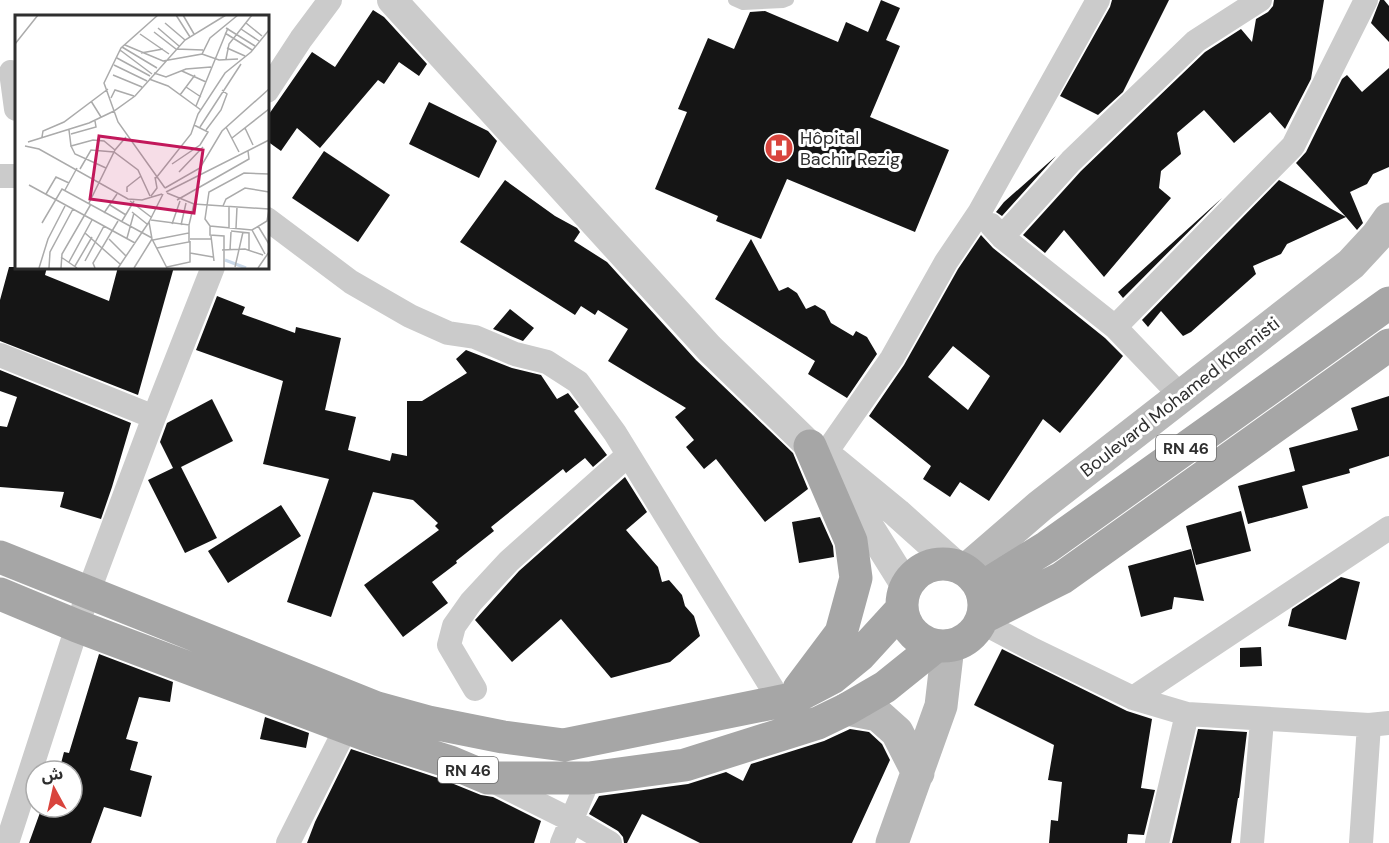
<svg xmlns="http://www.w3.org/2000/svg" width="1389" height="843" font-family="'DM Sans','Noto Sans Arabic',sans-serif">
<rect width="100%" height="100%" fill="#fff"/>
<path fill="#151515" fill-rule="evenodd" d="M881 0 900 8 886 40 900 46 870 117 949 150 915 232 787 179 761 239 716 221 718 216 655 189 687 112 678 109 708 38 734 49 750 12 765 11 838 42 846 22 868 32Z
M1112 0H1169L1123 92 1098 115 1060 96 1110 7Z
M1274 0H1324L1311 79 1285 129 1270 112 1234 143 1204 110 1177 133 1181 154 1161 171 1159 188 1171 198 1104 277 1064 230 1045 253 1023 235 1081 171 1205 52 1241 29 1252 42 1256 19 1268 12 1273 6Z
M1380 0H1384L1389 6V42L1371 23Z
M373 10 384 17 427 64 419 76 399 62 384 84 378 80 320 148 297 128 281 151 267 141V117L312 52 335 67Z
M1389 68V167L1373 174 1367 184 1350 192 1363 223 1357 230 1346 217 1287 244 1281 254 1253 266 1256 274 1191 332 1183 336 1161 311 1148 327 1142 320 1279 180 1346 217 1296 163 1306 152 1342 79 1347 75 1362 92Z
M429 102 488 131 497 141 479 178 409 144Z
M324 151 390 195 358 242 292 198Z
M1056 156 1002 216 996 212 1004 202Z
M505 180 555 216 577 228 580 232 574 241 607 262 696 360 793 453 808 489 765 522 716 459 704 469 686 447 694 440 675 417 686 408 608 361 628 329 598 310 595 315 581 306 575 315 460 242Z
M1222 198 1123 298 1118 292Z
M981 235 993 248 1105 338 1123 356 1060 433 1043 419 989 501 960 482 950 497 923 479 931 466 869 416 904 365 958 269ZM953 346 990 376 968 410 928 377Z
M751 239 779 291 788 287 797 293 806 309 815 305 825 311 831 323 853 336 856 331 867 337 877 354 847 398 808 374 815 361 715 299Z
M9 267H47L45 275 109 301 118 267H174L138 395 0 341V300Z
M217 296 245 307 242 314 295 333 296 327 341 338 325 410 356 417 348 450 390 461 392 453 407 456V401H422L467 373 456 359 466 350 512 368 541 375 557 399 568 393 579 407 574 411 607 455 593 467 585 458 566 473 563 469 491 527 494 531 456 561 457 563 432 582 448 603 403 637 364 585 439 530 435 526 438 523 413 500 373 492 331 617 287 602 329 479 263 464 283 381 196 350Z
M510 309 534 328 523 341 493 329Z
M0 370 131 423 112 487 101 519 60 507 64 492 0 487V426L7 427 17 397 0 391Z
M1389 396V456L1349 469 1350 473 1302 486 1308 508 1248 524 1238 486 1295 471 1289 448 1358 430 1351 408Z
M212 399 233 441 181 467 217 538 185 553 148 480 173 468 160 442 167 423Z
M625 477 647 512 626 530 658 567 662 582 669 580 682 595 685 606 694 616 700 636 670 662 611 678 561 619 512 662 475 620 519 571Z
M281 505 301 536 228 583 208 551Z
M1241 511 1251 551 1196 565 1186 526Z
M820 517 833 546 834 557 799 563 792 522Z
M1191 549 1204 601 1174 597 1172 609 1141 617 1128 566Z
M1341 577 1360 582 1346 640 1288 626 1292 609Z
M1261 647 1262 666 1240 667V648Z
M1002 649 1127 711 1152 719 1141 788 1155 790 1144 835 1128 834 1127 843H1049L1051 820 1058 821 1062 782 1048 780 1054 745 974 705Z
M99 654 173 682 170 702 139 697 126 739 138 742 130 770 152 776 141 817 104 807 91 843H29L42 807H72V771H59L64 752 69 753Z
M265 717 309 733 306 748 260 739Z
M850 729 869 732 882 744 890 760 852 843H700L642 814 627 843H624L623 837 618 831 589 814 599 796 688 784 726 772 743 781 751 764 824 741Z
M1198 729 1247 732 1239 798H1238L1231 843H1172Z
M351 749 444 780 481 795 493 797 541 821 534 843H307L315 822Z"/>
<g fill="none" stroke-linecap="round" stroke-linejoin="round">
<path stroke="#cbcbcb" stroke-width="12" d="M734 0 743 4 783 2 788 0"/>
<path stroke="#cbcbcb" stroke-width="24" d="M11 72 16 109
M267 91 301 39 330 0
M0 176H16
M267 219 351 282 410 316 448 333 475 337 515 354 547 362 578 382 615 433 780 701
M991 225 1002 237 1115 327 1180 395
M1002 237 1071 161 1196 41 1260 0
M1115 327 1293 146 1366 0
M0 355 154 417
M825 454 892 358 946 262 979 213 1098 0
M981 622 1034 650 1133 698 1187 714 1369 725 1389 723
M475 689 449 645 454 626 471 602 509 561 628 455
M1133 698 1389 528
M493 781 571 820 610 843
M7 843 88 593 154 417 213 267
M288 843 346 728
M562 843 589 778
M1157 843 1187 714
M1252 843 1262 720
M1361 843 1369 725"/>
<path stroke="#cbcbcb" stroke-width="30" d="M392 0 709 348 810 446 871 530 906 586
M835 462 897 513 955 565"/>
<path stroke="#b8b8b8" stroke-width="33" d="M966 570 1040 506 1351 264 1377 236 1389 219
M847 709 878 715 897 732 918 773
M892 843 941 706 948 646"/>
<path stroke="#a6a6a6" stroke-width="33" d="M0 557 377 708 428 722 503 737 564 745 792 699 832 678 859 656 902 609
M902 605a41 41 0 1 1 82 0a41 41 0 1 1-82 0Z
M981 588 1047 547 1389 303
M0 594 77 626 380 740 450 762 488 778H589L685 765 818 723 847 709 885 687 936 646
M982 618 1062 578 1389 345
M799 689 841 633 856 578 851 541 810 446"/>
</g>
<defs>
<g id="hospital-disc" transform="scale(1.5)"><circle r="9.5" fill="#d9443d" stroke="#fff"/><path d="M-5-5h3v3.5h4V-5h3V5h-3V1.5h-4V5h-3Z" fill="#fff"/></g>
</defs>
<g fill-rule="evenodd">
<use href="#hospital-disc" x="779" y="148"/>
</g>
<g text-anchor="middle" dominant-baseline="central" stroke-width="6" stroke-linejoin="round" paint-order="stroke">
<g fill="#fff" stroke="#6d6d6d" stroke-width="1.5">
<rect x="1156" y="435" width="60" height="26" rx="4.5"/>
<rect x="438" y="757" width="60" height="26" rx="4.5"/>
</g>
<g font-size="16" font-weight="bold" fill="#2e2e2e">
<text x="1186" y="448">RN 46</text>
<text x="468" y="770">RN 46</text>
</g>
<g font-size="18" fill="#2e2e2e" stroke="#fff" text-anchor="start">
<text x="800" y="138">Hôpital<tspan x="800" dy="21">Bachir Rezig</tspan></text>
</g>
<g font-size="18" fill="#2e2e2e" stroke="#fff">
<text transform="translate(1180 397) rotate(-38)">Boulevard Mohamed Khemisti</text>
</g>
</g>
<g transform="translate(15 15)">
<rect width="254" height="254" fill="#fff"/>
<path fill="none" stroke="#cad9e9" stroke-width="3" d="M210 245 231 253"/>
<path fill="none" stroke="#ababab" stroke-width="1.5" d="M143 0 106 33 89 68 103 107 150 173M161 0 175 22M168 0 179 19M150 8 170 25M231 8 247 21M143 13 164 31M211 13 240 31M226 14 244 26M139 17 161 34 188 35M210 18 237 35M125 19 154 39M0 29 23 0M110 30 148 46 187 39 195 23 223 0M107 32 142 53M212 33 230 41M105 35 137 59M126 38 148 34M187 39 204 45 223 44M102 43 135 61M211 44 214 29 237 0M99 50 132 66M167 56 191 67M139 58 151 62 171 54 196 52M98 60 127 72M134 64 153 71 186 95M171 72 186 82M165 80 180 60M96 83 100 75 119 81M76 86 86 102M181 91 213 13M185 112 226 49M211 112 224 137M230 113 238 130M54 115 56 131 78 125 89 126 100 135M191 115 206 95 212 79 207 75M56 119 81 112 80 106M27 122 28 116 49 107 93 74M217 123 254 94M13 127 74 108 99 96 120 81 170 25 211 0M10 131 24 134 113 184 127 185 147 179M56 131 60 139 91 153M157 149 185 130 193 117 179 110M65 154 76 135 99 137 123 155 135 181M164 157 188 132M254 159 229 158 194 177 190 204 195 211 237 215 252 206 254 195M141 163 176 119 183 99 210 58 236 37 254 15M14 170 120 228M150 173 185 153 207 116 254 74M50 175 62 153M112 177V172L126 161M151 177 254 125M152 178 179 189 254 194M31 179 41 162 54 168M148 179 134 207 137 224 152 253M136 181 142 173 140 162M162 185 234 144 233 136M115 186 136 202M74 188 100 135 111 122M95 190 111 200M208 191 211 184 230 173 254 177M117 197 132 209M89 198 102 179M136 205 174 210 179 189M107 206 119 186M27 208 47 174 137 223M157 209 165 186M166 210 171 188M195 211V220L209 221V253M243 211 254 229M214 213V192M221 213 222 192M237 215 250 239M216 216 234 218V236M70 218 105 249M196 221 199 246M112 223 119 198M94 224 111 241M175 224H196M138 225 174 218V210M142 233 174 227V218M207 235 230 234 248 240M215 235 216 217M175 238 198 242M46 242 62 253M70 246 89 211M54 247 77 205M60 251 77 222M152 252 175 247V226M220 252 228 217M24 253 33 224 50 191M34 253 35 237 58 194M46 253 47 239 76 189M80 253 78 248 103 206M103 253 134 207M119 253 137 224M243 253 254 237"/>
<path fill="#c2185b" fill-opacity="0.15" stroke="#c2185b" stroke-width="3" d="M84 121 188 135 179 198 75 184Z"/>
<rect width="254" height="254" fill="none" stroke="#2e2e2e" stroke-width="3"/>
</g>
<g transform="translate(54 789) rotate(352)"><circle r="28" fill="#ffffff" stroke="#ababab" stroke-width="1.5"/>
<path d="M0-4.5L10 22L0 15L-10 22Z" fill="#d9443d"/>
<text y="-9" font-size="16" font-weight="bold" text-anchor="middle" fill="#2e2e2e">ش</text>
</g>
</svg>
